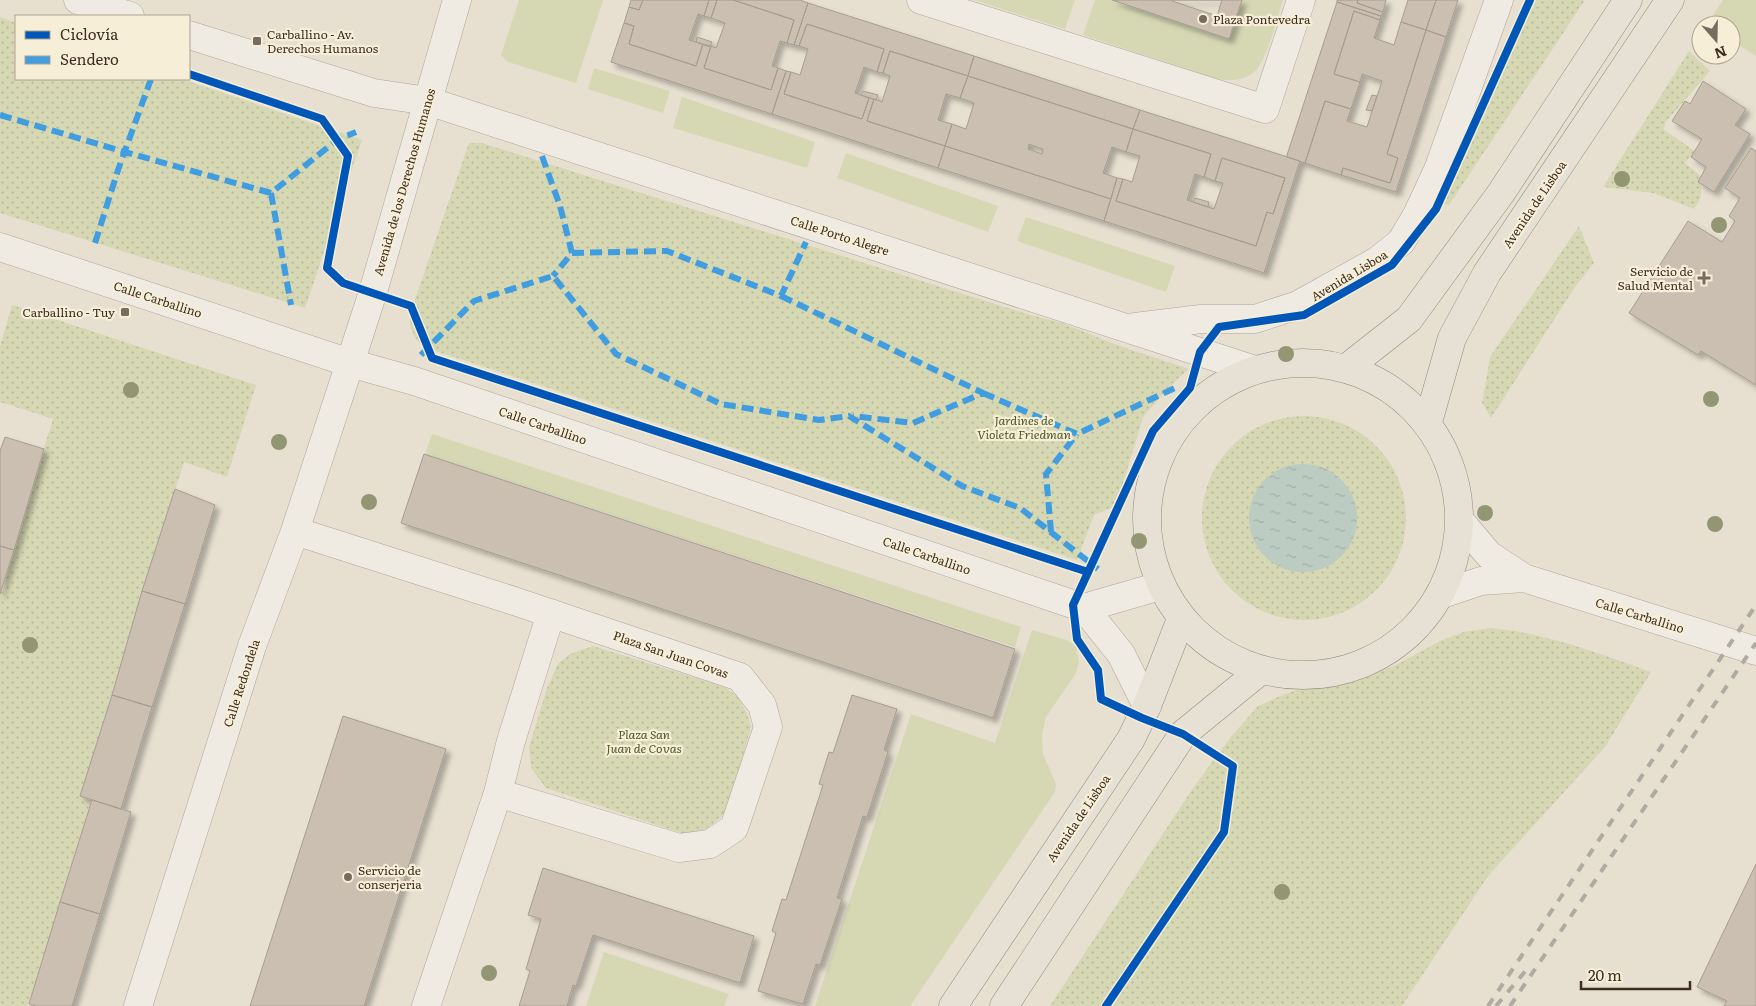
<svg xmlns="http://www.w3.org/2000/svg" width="1756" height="1006" font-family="Literata,serif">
<defs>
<pattern id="grass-dots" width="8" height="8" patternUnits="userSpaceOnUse" patternTransform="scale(1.25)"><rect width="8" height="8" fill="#d6d7b3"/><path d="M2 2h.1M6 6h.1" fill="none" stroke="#b9b99a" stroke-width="1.8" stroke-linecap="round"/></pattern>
<pattern id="water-ripples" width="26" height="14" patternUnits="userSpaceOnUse" patternTransform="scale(1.25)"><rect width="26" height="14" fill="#bcccc2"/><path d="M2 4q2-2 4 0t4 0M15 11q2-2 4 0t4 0" fill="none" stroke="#a2b0a6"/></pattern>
<filter id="shadow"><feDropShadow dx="4.5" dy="4.5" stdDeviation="2.5" flood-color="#0004"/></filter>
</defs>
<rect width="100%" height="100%" fill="#e7e0d1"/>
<path fill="url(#grass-dots)" d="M1528 0H1585L1449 205 1442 203Z
M0 17 16 23V79H182L362 140 305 308 0 213Z
M1689 51 1710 71 1665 123 1664 130 1695 151 1685 163 1701 176V197L1694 209 1653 193 1603 187Z
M469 143H482L1027 314 1062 323 1114 344 1189 369 1172 384 1143 417 1116 506 1094 515 1077 560 423 347C413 338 409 327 410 314Z
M1579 226 1594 263 1575 287 1491 418 1482 403 1490 357Z
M12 305 256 385 227 477 184 462 80 796 92 800 28 1006H0V591L53 419 0 402V346Z
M1202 518a102 102 0 1 1 204 0a102 102 0 1 1-204 0Z
M1491 628C1545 633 1601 654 1651 672L1605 747 1488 876 1402 1006H1050L1193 788 1230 738 1258 706 1280 696 1310 685 1369 675 1396 665 1440 641 1464 632Z
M593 646 725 687 738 697 747 713 751 727 729 805 721 817 706 829 684 834 546 788 531 768 529 747 547 688 558 664 570 654Z"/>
<path fill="#d6d7b3" d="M519 0H603L576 83 508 62 501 55Z
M974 0H1075L1065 29Z
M1095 0H1110L1229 38 1242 0H1283C1277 18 1267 61 1254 72 1244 81 1229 81 1217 79L1083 35Z
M1723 0H1756V56L1731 40V25H1709L1707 24Z
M594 68 670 91 663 113 588 89Z
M682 97 815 142 807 168 673 128Z
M846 153 998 206 988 232 837 178Z
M1026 217 1175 266 1166 292 1017 241Z
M432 434 1021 627 1015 647 425 454Z
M1032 630 1067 640 1076 646 1079 662 1076 673 1046 717 1042 735 1043 754 1056 784 1055 792 910 1006H815L911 714 995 743Z
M604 952 729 994 724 1006H586Z"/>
<path fill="url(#water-ripples)" d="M1249 518a54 54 0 1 1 108 0a54 54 0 1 1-108 0Z"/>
<path fill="#cbbfb2" stroke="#a89c90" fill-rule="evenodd" filter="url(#shadow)" d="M631 0H643L639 10 629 7Z
M643 0H709L704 16 698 14 689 40 703 44 696 66 629 44 634 26 624 23 629 7 639 10Z
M709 0H717L711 18 704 16Z
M717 0H733L794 20 787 43 780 41 772 66 778 68 771 90 704 68 711 46 716 48 725 23 711 18Z
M733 0H800L808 3 794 45 787 43 794 20Z
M1112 0H1242L1229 39Z
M1172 0H1222L1217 16 1172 1Z
M1337 0H1358L1357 3 1383 12 1381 16 1337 2Z
M1358 0H1386L1383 12 1357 3Z
M1408 0H1436L1426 30 1401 22Z
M1436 0H1458L1446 37 1426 30Z
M1337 2 1381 16 1380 20 1354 11 1334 74 1360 82 1351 109 1325 101 1305 163 1287 157V155Z
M808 3 974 56 968 76 890 51 883 73 877 72 884 49 807 24 799 46 794 45Z
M1354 11 1380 20 1374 38 1394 45 1401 22 1426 30 1387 154 1398 158 1390 183 1343 168 1341 175 1305 163 1325 101 1351 109 1347 121 1367 127 1382 81 1362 74 1360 82 1334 74Z
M624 23 634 26 629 44 696 66 703 44 711 46 704 68 771 90 778 68 786 71 772 114 611 62Z
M807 24 884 49 877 72 864 67 855 93 869 98 862 119 784 94 791 72 800 75 808 49 799 46Z
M1426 30 1446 37 1396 192 1341 175 1343 168 1390 183 1398 158 1387 154Z
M697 37 712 42 710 47 696 42Z
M890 51 968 76 960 98 946 94 938 120 952 124 945 146 867 121 874 99 882 102 890 76 883 73Z
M974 56 1140 110 1133 129 968 76Z
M786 71 791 72 784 94 862 119 869 98 874 99 867 121 945 146 938 168 772 114Z
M968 76 1133 129 1126 152 1112 147 1103 173 1117 178 1111 199 945 146 952 124 966 129 974 103 960 98ZM1029 144 1043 149 1042 154 1028 149Z
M1703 81 1746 109 1735 125 1750 134 1714 192 1698 182 1706 167 1691 157 1702 139 1672 121 1685 101 1690 104Z
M863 91 878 95 876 100 861 95Z
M1372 95 1377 96 1372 111 1366 110Z
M1140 110 1300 161 1264 273 1104 221 1117 178 1123 179 1116 201 1256 246 1267 212 1273 214 1285 178 1222 158 1215 181 1204 177 1211 154 1133 129Z
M1133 129 1211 154 1204 177 1195 174 1187 200 1214 209 1223 183 1215 181 1222 158 1285 178 1273 214 1267 212 1256 246 1116 201 1123 179 1132 182 1140 156 1126 152Z
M945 146 1111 199 1104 221 938 168Z
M1751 148 1756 151V385L1701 351 1698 355 1629 313 1688 221 1722 242 1735 221 1729 216 1740 198 1725 188Z
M1195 198 1209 202 1208 207 1193 202Z
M5 437 44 449 14 550 0 546V451Z
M424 454 1015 649 993 718 401 523Z
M175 489 215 505 185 604 142 591Z
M0 546 14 550 0 594Z
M142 591 185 604 152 707 112 695Z
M112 695 152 707 121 809 80 796Z
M852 695 897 709 884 750 888 752 867 817 863 816 837 898 842 899 820 965 816 964 803 1004 758 991 776 933 772 931 782 899 786 900 823 785 819 784 829 752 833 753Z
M343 716 446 749 364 1006H250Z
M92 800 131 812 100 914 60 902Z
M1756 864V1006H1724L1727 1001 1697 987Z
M543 868 754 936 740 983 593 935 576 986 573 985 567 1006H519L530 971 526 969 541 919 528 915Z
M60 902 100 914 72 1006H36L29 1004Z"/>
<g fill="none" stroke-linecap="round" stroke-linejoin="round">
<g stroke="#ada599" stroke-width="29">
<path id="minor" d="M78 0 130 16
M921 0 1265 109 1301 0
M189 35 374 93 428 101 1252 369
M0 247 350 363 414 381 1084 608 1121 654 1147 706
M1135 327 1201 319H1255L1298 305 1377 261 1401 242 1417 215 1438 170 1499 0
M1461 522 1489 555 1524 578 1756 651
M295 531 514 601 740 677 762 705 768 727 734 828 710 844 679 848 498 793
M1442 594 1481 581 1524 578
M1084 608 1160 586
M138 1006 252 646 295 531 350 363 373 292 457 0
M426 1006 498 793 511 741 551 613"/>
</g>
<g stroke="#928b80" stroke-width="29">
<path id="major" d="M1147 519a156 156 0 1 1 312 0a156 156 0 1 1-312 0Z
M1348 367 1409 319 1501 193 1628 0
M1428 422 1452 338 1487 273 1670 0
M953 1006 1131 739 1147 706 1181 619
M1004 1006 1183 734 1260 671"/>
</g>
<use href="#minor" stroke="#efebe3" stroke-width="28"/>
<use href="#major" stroke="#e6e1d4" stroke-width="28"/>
<path stroke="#afaaa2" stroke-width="4" stroke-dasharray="9 9" stroke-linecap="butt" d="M1488 1006 1756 605
M1496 1006 1528 968
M1510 1006 1756 643"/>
<path stroke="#3f9de0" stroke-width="6" stroke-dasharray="12 6" stroke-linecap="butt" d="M0 115 125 152 271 193 337 140 356 132
M542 156 560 206 572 253 553 276
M271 193 291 305
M95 243 118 170 151 79
M572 253 667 251 781 296 806 242
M781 296 983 393 913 423 853 416
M421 355 474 301 553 276 616 354 721 404 819 420 849 416 962 486 1020 508 1098 569
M983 393 1077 434 1179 386
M1051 532 1046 474 1077 434"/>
<g stroke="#f7eed8" stroke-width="11">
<path id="cycleway" d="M189 74 322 119 348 156 327 268 343 283 411 306 432 358 1088 572
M1106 1006 1224 832 1233 766 1183 734 1142 718 1101 699 1098 670 1077 639 1073 605 1153 431 1190 388 1200 352 1219 327 1304 315 1392 265 1436 209 1530 0"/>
</g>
<use href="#cycleway" stroke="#0057b8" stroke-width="8"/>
</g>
<g fill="#929673">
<circle cx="1622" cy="179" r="8"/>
<circle cx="1719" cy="225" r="8"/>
<circle cx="1286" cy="354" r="8"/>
<circle cx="131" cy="390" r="8"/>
<circle cx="1711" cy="399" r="8"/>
<circle cx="279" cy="442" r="8"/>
<circle cx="369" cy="502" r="8"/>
<circle cx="1485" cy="513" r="8"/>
<circle cx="1715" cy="524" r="8"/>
<circle cx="1139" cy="541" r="8"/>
<circle cx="30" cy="645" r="8"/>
<circle cx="1282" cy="892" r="8"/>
<circle cx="489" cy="973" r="8"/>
</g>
<g fill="#786c5e" stroke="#f7eed8" stroke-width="2">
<circle cx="1203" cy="19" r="5"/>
<rect x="252" y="36" width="10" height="10" rx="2.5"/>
<path d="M1701.5 270.5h5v5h5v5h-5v5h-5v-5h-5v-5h5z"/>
<rect x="120" y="307" width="10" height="10" rx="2.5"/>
<circle cx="348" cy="877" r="5"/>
</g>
<g text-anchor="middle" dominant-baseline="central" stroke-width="4.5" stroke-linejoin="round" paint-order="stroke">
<g font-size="12" fill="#3d2e20" stroke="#f7eed8" text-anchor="start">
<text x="1213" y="19">Plaza Pontevedra</text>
<text x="267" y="34">Carballino - Av.<tspan x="267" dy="14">Derechos Humanos</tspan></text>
<text x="1693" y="271" text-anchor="end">Servicio de<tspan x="1693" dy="14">Salud Mental</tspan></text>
<text x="115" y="312" text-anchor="end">Carballino - Tuy</text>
<text x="358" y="870">Servicio de<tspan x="358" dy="14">conserjeria</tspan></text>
</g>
<g font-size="12" fill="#3d2e20" stroke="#f7eed8">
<text transform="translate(404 182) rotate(-74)">Avenida de los Derechos Humanos</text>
<text transform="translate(1534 204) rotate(-56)">Avenida de Lisboa</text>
<text transform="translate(840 235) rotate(18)">Calle Porto Alegre</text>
<text transform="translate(1349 275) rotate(-31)">Avenida Lisboa</text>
<text transform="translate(158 299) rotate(18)">Calle Carballino</text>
<text transform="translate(543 425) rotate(19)">Calle Carballino</text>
<text transform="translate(927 555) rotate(19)">Calle Carballino</text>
<text transform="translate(1640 615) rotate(17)">Calle Carballino</text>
<text transform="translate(671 654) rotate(19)">Plaza San Juan Covas</text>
<text transform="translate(241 683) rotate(-72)">Calle Redondela</text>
<text transform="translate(1078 818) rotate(-56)">Avenida de Lisboa</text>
</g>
<g font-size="12" font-style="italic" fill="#4d5a26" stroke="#f7eed8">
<text x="1024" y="420">Jardines de<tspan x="1024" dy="14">Violeta Friedman</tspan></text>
<text x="644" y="734">Plaza San<tspan x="644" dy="14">Juan de Covas</tspan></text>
</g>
</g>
<rect x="15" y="15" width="175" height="65" fill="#f7eed8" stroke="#ada18e"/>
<rect x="25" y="31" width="25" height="8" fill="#0057b8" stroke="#ada18e"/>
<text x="60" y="40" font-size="15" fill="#3d2e20">Ciclovía</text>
<rect x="25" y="56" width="25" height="8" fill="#3f9de0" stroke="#ada18e"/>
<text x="60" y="65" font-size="15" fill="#3d2e20">Sendero</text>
<g transform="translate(1716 40) rotate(160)"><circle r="24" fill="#f7eed8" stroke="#ada18e"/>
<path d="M0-4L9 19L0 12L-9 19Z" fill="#786c5e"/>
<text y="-8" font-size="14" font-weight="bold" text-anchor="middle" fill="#3d2e20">N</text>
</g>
<path d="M1581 981v8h109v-8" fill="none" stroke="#3d2e20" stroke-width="2.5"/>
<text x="1588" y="981" font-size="15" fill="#3d2e20" stroke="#f7eed8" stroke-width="4" paint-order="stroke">20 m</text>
</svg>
